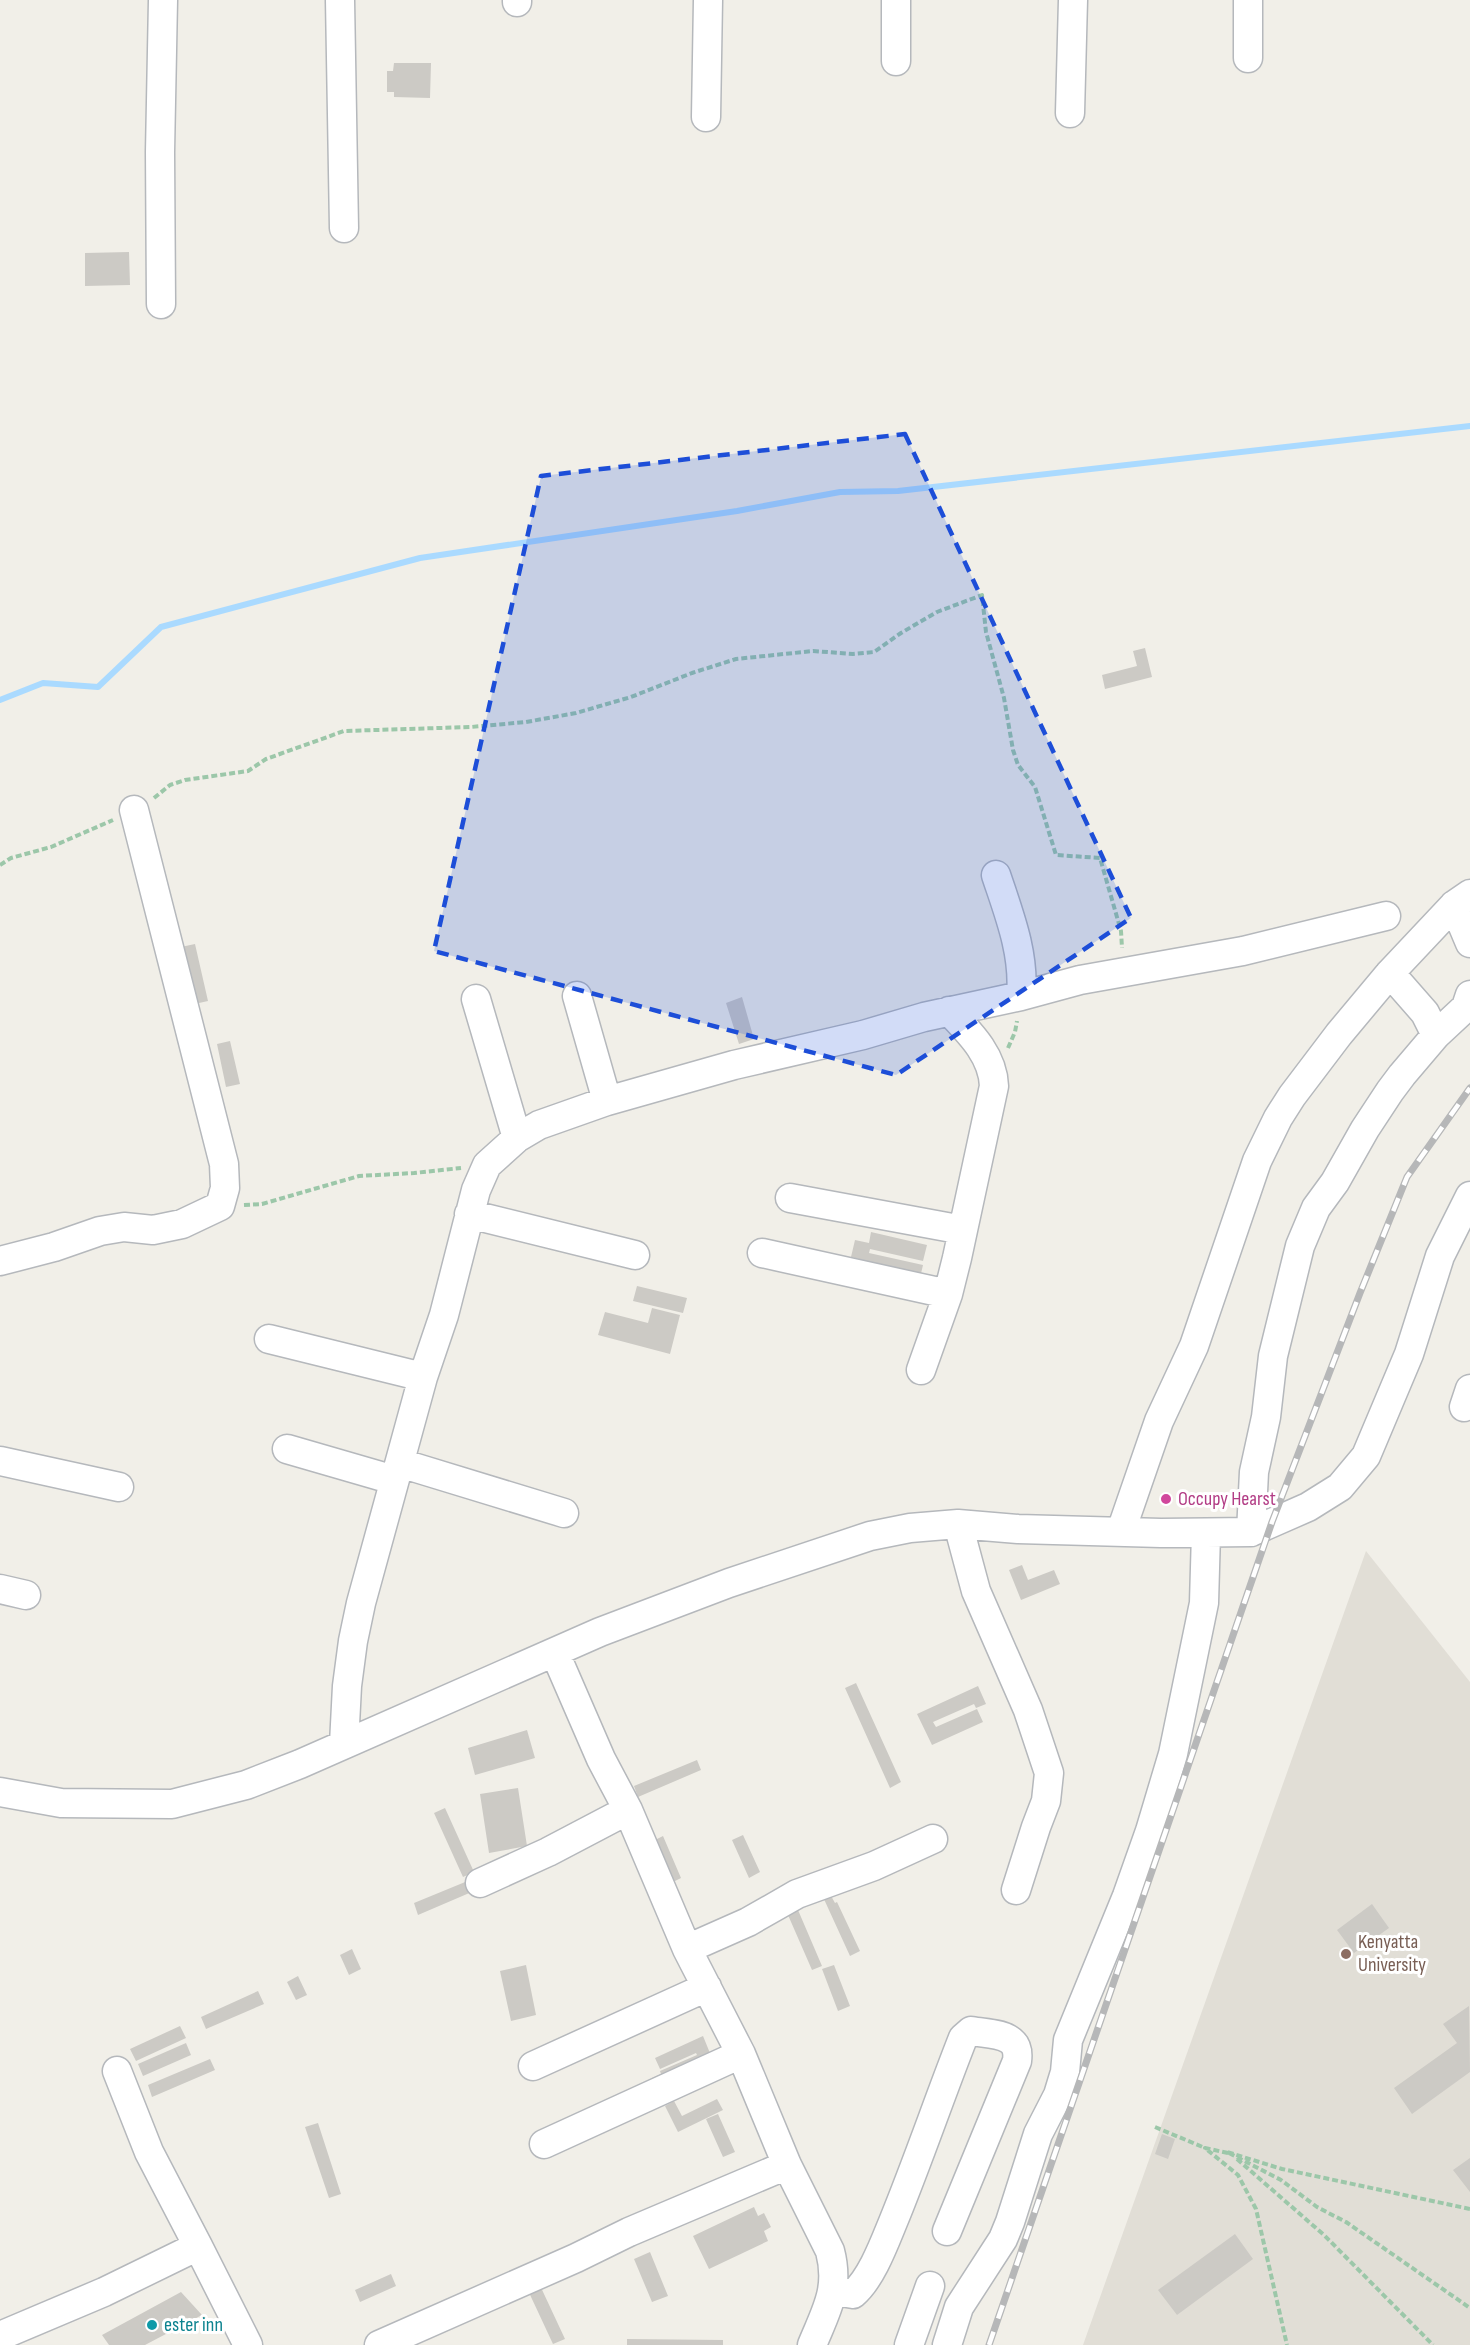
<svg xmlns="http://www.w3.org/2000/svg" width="1470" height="2345" font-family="'Sofia Sans Condensed',sans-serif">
<rect width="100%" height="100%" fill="#f1efe8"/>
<path fill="#e1ded6" d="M1366 1551 1470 1682V2345H1083Z"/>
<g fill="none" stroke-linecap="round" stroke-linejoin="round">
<path stroke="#aadaff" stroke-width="6" d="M0 700 43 683 98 687 161 627 420 558 737 511 840 492 898 491 1470 426"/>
</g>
<path fill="#cccac5" d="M394 63H431L430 98 394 97V92H387V71H393Z
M129 252 130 285 85 286V253Z
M1145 648 1152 677 1105 689 1102 675 1137 666 1133 651Z
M195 944 208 1001 190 1005 176 948Z
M742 997 754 1039 739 1044 726 1003Z
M230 1041 240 1084 226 1087 217 1044Z
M871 1232 927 1245 923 1261 870 1249 869 1253 923 1265 919 1282 861 1269 863 1260 851 1257 855 1240 869 1243Z
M637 1286 687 1298 683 1313 633 1301Z
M652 1308 680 1315 670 1354 598 1335 605 1312 648 1323Z
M1022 1565 1028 1580 1054 1570 1060 1584 1021 1600 1009 1570Z
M856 1683 901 1782 890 1788 845 1688Z
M978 1686 986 1704 976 1708 974 1704 933 1722 936 1727 977 1709 983 1722 932 1745 917 1714Z
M527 1730 535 1758 475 1775 468 1748Z
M697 1760 701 1770 638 1797 634 1786Z
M518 1788 527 1846 489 1853 480 1794Z
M445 1808 474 1872 463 1877 434 1813Z
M743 1835 760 1872 749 1878 732 1840Z
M663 1836 681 1878 669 1884 651 1842Z
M470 1880 474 1891 418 1915 414 1903Z
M830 1894 835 1903 837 1902 860 1951 850 1956 823 1897Z
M1372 1904 1389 1928 1354 1953 1337 1930Z
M798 1910 822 1966 812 1970 788 1915Z
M352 1949 361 1969 349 1975 340 1955Z
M526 1965 536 2015 511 2021 500 1971Z
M834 1965 850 2006 838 2011 822 1969Z
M298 1976 307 1995 296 2000 287 1982Z
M258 1991 264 2004 206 2029 201 2017Z
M1469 2006 1470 2072 1412 2114 1394 2088 1457 2043 1443 2024Z
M180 2026 186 2038 136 2061 130 2049Z
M703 2036 714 2063 657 2089 652 2078 661 2074 660 2071 697 2055 696 2053 660 2069 655 2058Z
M186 2043 191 2055 143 2076 138 2064Z
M210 2059 215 2070 152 2097 148 2085Z
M717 2099 723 2110 678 2132 665 2106 674 2101 682 2116Z
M718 2114 735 2152 723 2157 706 2119Z
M318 2123 341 2194 329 2198 305 2127Z
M1162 2134 1175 2139 1168 2159 1155 2154Z
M1470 2158V2192L1453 2170Z
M754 2207 758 2216 764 2213 771 2227 764 2231 768 2241 709 2269 693 2236Z
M1235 2234 1253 2259 1177 2315 1158 2290Z
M650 2252 668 2296 652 2302 634 2259Z
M391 2274 396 2286 360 2302 355 2290Z
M537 2279 565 2339 553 2344 525 2284Z
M181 2292 202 2315 145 2345H109L102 2335Z
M627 2339 723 2340V2345H627Z"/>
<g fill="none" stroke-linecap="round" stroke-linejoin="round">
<g stroke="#b5b8bc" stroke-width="31">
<path id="minor" d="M340 0 344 228
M517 2V0
M1248 58V0
M896 61V0
M1070 113 1073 0
M706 117 708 0
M161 304 160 152 163 0
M996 875C1009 914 1025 954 1021 996
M1454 905 1470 943
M1390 973 1425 1013 1436 1035
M577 996 607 1101
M476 999 517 1138
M790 1198 963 1230
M469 1214 635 1255
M762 1253 948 1294
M0 1261 54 1247 100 1231 124 1227 153 1230 182 1224 220 1206 225 1188 224 1164 134 810
M269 1339 423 1377
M921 1370 948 1294 957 1258 994 1086C993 1055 969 1032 949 1011
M1464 1407 1470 1389
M287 1449 394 1480
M0 1461 119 1487
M400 1463 564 1513
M958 1524 976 1591 1028 1710 1049 1773 1046 1801 1036 1827 1016 1890
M1121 1531 1159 1421 1194 1346 1257 1161 1278 1118 1292 1096 1339 1034 1390 973 1454 905 1470 894
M1251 1532 1254 1472 1266 1417 1273 1356 1300 1246 1316 1208 1335 1182 1365 1129 1390 1091 1402 1075 1436 1035 1466 1007 1470 995
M0 1589 26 1595
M555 1653 601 1759 628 1810 687 1949 741 2054 787 2165 830 2251C840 2289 826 2311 812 2345
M344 1744 347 1686 353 1641 361 1603 423 1377 444 1315 476 1190 487 1165 517 1138 539 1125 607 1101 734 1065 863 1035 924 1017 1021 996 1080 980 1243 951 1386 916
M0 1792 61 1803 172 1804 246 1785 300 1764 600 1632 729 1583 870 1536 910 1528 958 1524 1018 1529 1161 1533 1251 1532 1308 1507 1340 1487 1366 1456 1409 1354 1440 1256 1470 1196
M480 1883 548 1852 628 1810
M687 1949 748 1922 797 1894 874 1866 933 1839
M533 2066 707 1987
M117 2071 149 2152 199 2248
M544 2144 741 2054
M834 2291 853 2294C871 2279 884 2244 893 2222 918 2161 939 2099 963 2038L971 2031C992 2035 1021 2032 1017 2061L947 2231
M0 2336 104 2292 188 2251 199 2248 248 2345
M379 2345 576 2258 629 2232 787 2165
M909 2345 930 2286
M947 2345 959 2307 1003 2239 1010 2222 1038 2134 1058 2095 1065 2072 1068 2040 1127 1896 1150 1831 1173 1754 1204 1603 1206 1533"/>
</g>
<path stroke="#9cc7a9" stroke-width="4" stroke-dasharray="6 3" stroke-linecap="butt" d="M154 798 170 785 185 780 248 771 266 759 344 731 471 727 526 722 576 713 631 697 692 673 736 659 813 651 853 654 874 652 901 633 937 612 982 595 986 632 1004 698 1013 750 1018 765 1035 787 1056 855 1100 858 1121 931 1122 948
M0 865 11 858 51 847 113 820
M1008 1048 1015 1032 1017 1021
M244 1205 262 1204 359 1176 414 1173 461 1168
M1155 2127 1205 2148
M1228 2153 1205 2148 1238 2175 1256 2209 1287 2345
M1237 2159 1324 2235 1433 2345
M1470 2209 1282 2169 1227 2152 1281 2180 1317 2207 1346 2222 1470 2308"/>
<use href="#minor" stroke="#fff" stroke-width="28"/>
<g stroke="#b6b7b8" stroke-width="7">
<path id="rail" d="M989 2345 1272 1522 1360 1293 1407 1177 1470 1088"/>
</g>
<use href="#rail" stroke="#fff" stroke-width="4.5" stroke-dasharray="14" stroke-linecap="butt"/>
</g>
<path fill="#1d4ed8" fill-opacity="0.2" stroke="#1d4ed8" stroke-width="4.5" stroke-dasharray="12 8" stroke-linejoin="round" d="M905 434 1131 918 896 1075 434 951 541 476Z"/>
<circle fill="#d1479c" stroke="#fff" stroke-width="2" cx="1166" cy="1499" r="6"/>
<circle fill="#8d6e63" stroke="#fff" stroke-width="2" cx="1346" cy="1954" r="6"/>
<circle fill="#0f9aa8" stroke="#fff" stroke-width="2" cx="152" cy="2325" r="6"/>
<g text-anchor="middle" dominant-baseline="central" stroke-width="6" stroke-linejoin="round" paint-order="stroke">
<g font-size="20" fill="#b23c85" stroke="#fff" text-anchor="start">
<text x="1178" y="1499">Occupy Hearst</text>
</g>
<g font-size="20" fill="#785e54" stroke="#fff" text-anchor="start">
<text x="1358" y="1942">Kenyatta<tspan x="1358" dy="23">University</tspan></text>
</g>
<g font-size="20" fill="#0d838f" stroke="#fff" text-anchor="start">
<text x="164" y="2325">ester inn</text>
</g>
</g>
</svg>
